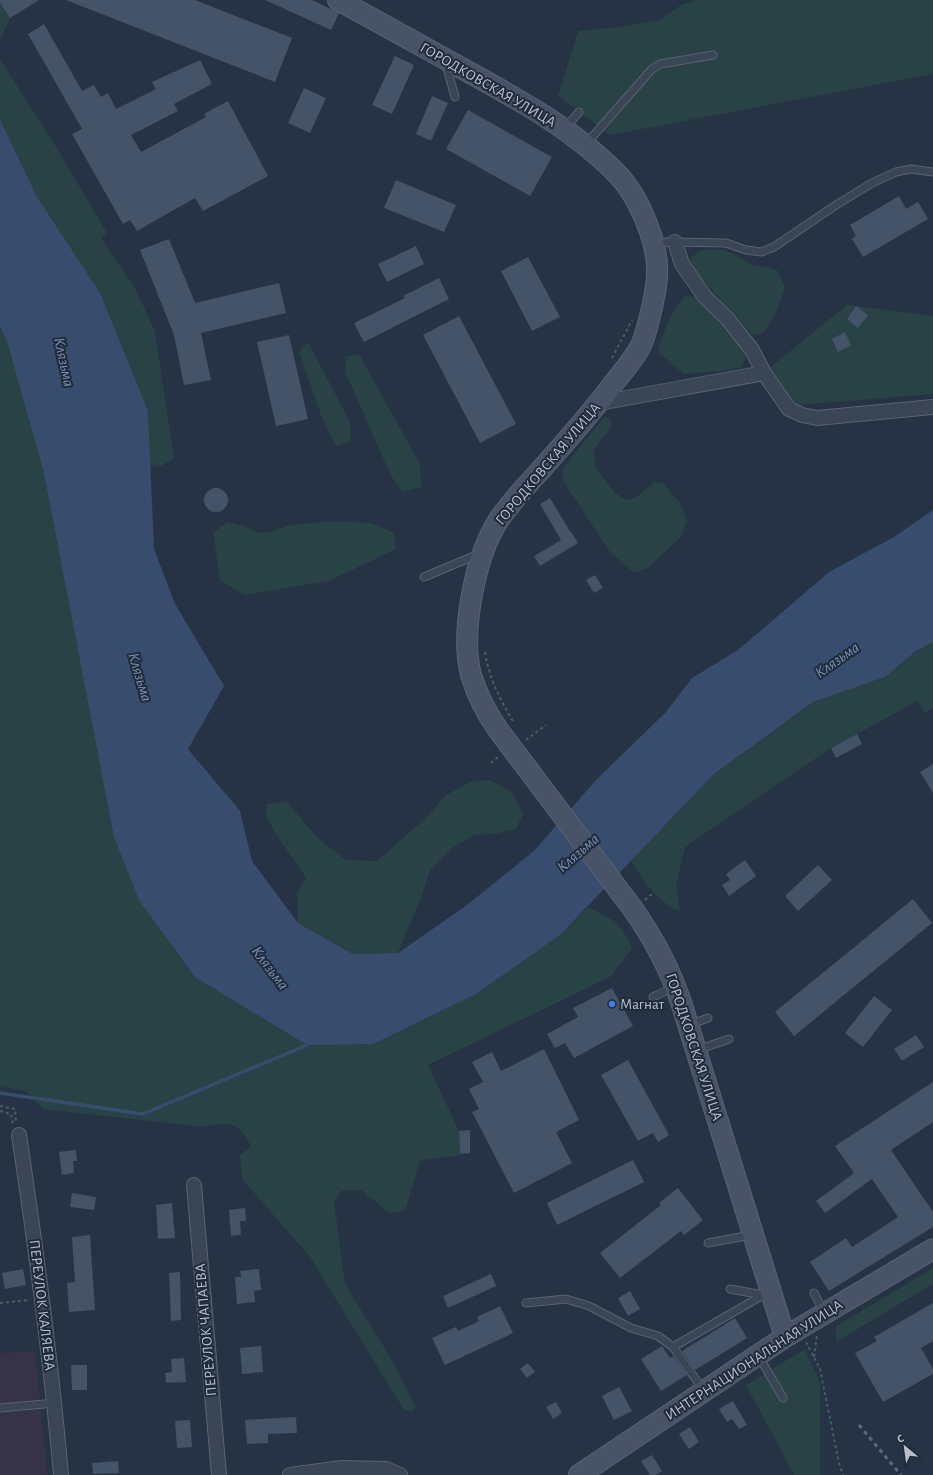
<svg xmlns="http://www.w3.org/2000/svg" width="933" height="1475" font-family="'Alegreya Sans',sans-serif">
<rect width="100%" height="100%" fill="#253345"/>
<path fill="#353345" d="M35 1351 48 1475H0V1353Z"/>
<path fill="#284246" d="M699 0H933V74L610 135 558 96 578 31 620 27 660 20 681 5Z
M0 3 10 18 0 40Z
M0 59 58 150 107 233 101 238 135 288 155 331 174 459 159 467 150 465 148 411 37 197 0 119Z
M701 250H724L736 255 752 265 766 267 777 270 785 286 777 312 763 333 752 335 737 316 691 268 690 258Z
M685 296 695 297 722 324 738 344 746 356 742 367 723 371 684 374 658 352C663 332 671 310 685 296Z
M848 304 856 306 933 316V394L797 405 767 370Z
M0 326 8 345 44 473 195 977 561 934 588 907C610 918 623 923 632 949L610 977 428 1065 459 1131 460 1154 458 1156 420 1160 405 1211 389 1213 361 1190 341 1191 334 1201 345 1284 389 1355 415 1406 412 1412 404 1410 310 1257 242 1179 240 1155 251 1146C239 1122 229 1121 204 1127L43 1109 26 1091 0 1087Z
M308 342 350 422V442L336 446 323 421 299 352Z
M359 354 420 464 421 487 403 492 391 476 346 374 345 357Z
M605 416 610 419 612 426 594 449 596 468 615 493 626 500 636 497 655 482 664 484 681 504 687 520 681 537 648 568 634 573 610 552 563 481V468Z
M227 522 244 526 260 533 270 532 291 525 321 522H354L372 523 394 533 396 549 329 581 244 595 220 580 213 533Z
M933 642V708L925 713 918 701 831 748 685 847 676 886 680 912C657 901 644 882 631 861L714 774 813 702 885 677 916 651Z
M490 780 511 791 523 814 516 829 494 834 475 835 455 846 430 870 421 898 398 953 353 954 298 923 297 892 306 878 277 836 266 816 267 804 287 802 318 838 346 860 377 861 427 817 446 795 470 782Z
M933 1268V1284L836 1342V1326Z
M805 1349 820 1383V1475H794L746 1385Z"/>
<path fill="#384d6d" d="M0 119 37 197 100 293 148 411 154 549 175 604 224 686 188 749 240 811 252 861 298 923 353 954 398 953 467 905 534 851 596 780 666 712 692 678 738 650 829 572 894 537 933 510V642L916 651 885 677 813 702 714 774 561 934 476 994 373 1044 307 1045 195 977 139 900 114 837 44 473 8 345 0 326Z"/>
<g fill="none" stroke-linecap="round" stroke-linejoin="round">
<path stroke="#384d6d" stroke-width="3.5" d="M0 1093 143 1114 307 1045"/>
</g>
<path fill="#445368" d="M0 0H39L10 18 0 3Z
M66 0H195L292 38 275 82Z
M265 0H312L339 13 331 30Z
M44 24 82 91 94 85 101 97 108 93 116 109 156 89 152 82 200 60 212 84 174 104 178 111 131 135 141 152 206 117 204 114 228 101 268 176 203 211 195 198 137 231 130 220 123 224 72 134 82 129 28 34Z
M395 56 414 65 392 114 372 105Z
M304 88 326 98 310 133 288 123Z
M432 96 448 103 431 141 416 134Z
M468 110 552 157 530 196 446 149Z
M396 180 456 205 444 232 384 208Z
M899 196 906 209 918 202 928 219 863 257 852 239 856 236 850 225Z
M169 239 195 303 279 283 286 313 201 333 211 380 184 385 174 335 140 250Z
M416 246 424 264 387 282 378 264Z
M528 257 560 317 532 331 501 271Z
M439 278 449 299 364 342 354 323 405 298 403 296Z
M856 306 868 315 858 328 847 319Z
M459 316 516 424 480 443 423 335Z
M845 332 851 345 838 352 832 339Z
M289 335 308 419 276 426 257 342Z
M204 500a12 12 0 1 1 24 0a12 12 0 1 1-24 0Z
M550 498 571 533H572L578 543 540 566 534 556 561 540 540 504Z
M595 575 603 588 594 593 586 580Z
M857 734 862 744 836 758 831 748Z
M933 764V793L920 772Z
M745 860 756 876 729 896 722 885 730 880 726 874Z
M818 865 832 880 798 911 785 896Z
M913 899 932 923 794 1036 775 1012Z
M612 988 633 1026 574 1058 565 1043 555 1048 547 1034 578 1017 573 1008Z
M874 996 892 1010 863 1047 845 1033Z
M916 1035 924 1047 902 1061 894 1049Z
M544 1049 579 1120 556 1132 572 1163 514 1193 472 1112 479 1109 469 1089 483 1082 472 1062 492 1052 501 1071Z
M628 1060 669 1135 658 1142 653 1133 638 1141 601 1075Z
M933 1082V1122L891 1150 933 1212V1227L829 1291 810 1262 846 1238 852 1247 898 1217 872 1179 825 1213 816 1201 854 1173 835 1146Z
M470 1130V1153L460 1154 459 1131Z
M76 1150 77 1161H73L74 1173 62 1175 59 1152Z
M633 1160 644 1182 557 1225 547 1203Z
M678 1188 703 1220 684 1235 681 1231 620 1278 600 1253 661 1205 659 1203Z
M72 1193 96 1197 94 1210 70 1207Z
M172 1203 175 1238 158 1239 156 1205Z
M245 1208 246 1221H240L241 1235 231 1236 229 1210Z
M90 1235 95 1310 69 1312 67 1283 75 1282 72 1237Z
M23 1269 26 1285 5 1289 2 1273Z
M259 1269 261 1290 254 1291 255 1302 237 1304 235 1277H241L240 1271Z
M180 1272 181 1320 171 1321 169 1273Z
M491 1274 496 1286 448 1308 443 1296Z
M630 1291 640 1309 628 1316 618 1298Z
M933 1303V1341L921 1348 933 1369V1374L883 1402 855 1353 877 1341 874 1337Z
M500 1306 513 1333 445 1365 432 1338 456 1327 458 1331 479 1321 477 1317Z
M735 1318 747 1338 695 1370 682 1351Z
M261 1346 263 1372 242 1374 240 1348Z
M662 1346 670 1358 673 1356 687 1375 661 1391 641 1359Z
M184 1358 186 1382 166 1383 165 1373 172 1372 171 1359Z
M528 1363 535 1372 527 1378 520 1369Z
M71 1365H87V1390H72Z
M619 1387 632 1411 614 1420 602 1396Z
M733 1401 747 1425 739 1429 732 1419 727 1422 719 1409Z
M556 1402 562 1413 553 1419 546 1407Z
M296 1417 297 1433 268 1434V1443L247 1444 245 1420Z
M190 1420 192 1447 177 1448 175 1421Z
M690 1427 699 1442 689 1449 679 1434Z
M652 1455 662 1471 656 1475H650L641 1461Z
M118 1461 119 1473 93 1474 92 1463Z"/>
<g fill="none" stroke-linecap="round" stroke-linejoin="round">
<g stroke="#596372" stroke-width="9">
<path id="lane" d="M446 64 455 97
M565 128 579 112
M586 144 652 69 660 64 713 55
M654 243 668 242 726 243 746 250 761 252 774 247 836 205 872 183 896 172 911 169 933 172
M424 577 479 554
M653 997 674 987
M689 1025 708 1018
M697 1050 729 1039
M708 1243 751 1235
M730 1289 763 1295
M814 1293 824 1312
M526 1303 566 1299 589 1306 631 1328 658 1336 673 1347 704 1391
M673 1347 770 1291
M758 1355 783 1398
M0 1408 55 1403"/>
</g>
<g stroke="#596372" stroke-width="16">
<path id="street" d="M675 242 682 264 705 297 727 318 752 350 764 373
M599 403 764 373 789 409 802 415 817 418 933 407
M19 1135C36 1248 51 1361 61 1475
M194 1185 219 1475
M290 1475 342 1468 386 1469 400 1475"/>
</g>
<g stroke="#596372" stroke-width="22">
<path id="secondary" d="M338 0C381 23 423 47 465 70 518 99 578 132 620 177 634 193 643 212 650 232 659 259 659 275 653 303 650 316 646 337 639 349 632 361 622 373 613 384 590 415 564 444 538 473 524 488 510 503 498 521 475 557 460 633 471 675 477 695 487 714 499 731L633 909C654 939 669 967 681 1002L785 1337
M579 1475 785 1337 933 1249"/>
</g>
<path stroke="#465f62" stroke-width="2" stroke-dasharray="3 3" stroke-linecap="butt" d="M612 358 632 320
M485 652C489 678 500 700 514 723
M526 740 546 725
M491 763 498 757
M645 900 652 894
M0 1106 15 1109 16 1123
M0 1111 11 1114 13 1125
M0 1303 30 1300
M806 1342 820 1369 839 1463 843 1475
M814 1357 817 1336"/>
<use href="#lane" stroke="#3a4555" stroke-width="7"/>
<use href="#street" stroke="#3a4555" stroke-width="14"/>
<use href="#secondary" stroke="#485368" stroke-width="20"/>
<path stroke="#5c697c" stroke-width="3" stroke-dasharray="4 4" stroke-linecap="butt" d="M859 1425 901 1475"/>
</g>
<circle fill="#3f7fe0" stroke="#1f2a3a" stroke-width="1.5" cx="612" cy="1004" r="4"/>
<g text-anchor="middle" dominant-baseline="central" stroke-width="4" stroke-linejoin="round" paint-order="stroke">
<g font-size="15" fill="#b8c0ce" stroke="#1f2a3a">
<text transform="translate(488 85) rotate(30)">ГОРОДКОВСКАЯ УЛИЦА</text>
<text transform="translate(548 464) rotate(-50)">ГОРОДКОВСКАЯ УЛИЦА</text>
<text transform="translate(694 1047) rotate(72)">ГОРОДКОВСКАЯ УЛИЦА</text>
<text transform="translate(42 1305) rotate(83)">ПЕРЕУЛОК КАЛЯЕВА</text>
<text transform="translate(206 1330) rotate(-95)">ПЕРЕУЛОК ЧАПАЕВА</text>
<text transform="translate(754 1360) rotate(-33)">ИНТЕРНАЦИОНАЛЬНАЯ УЛИЦА</text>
</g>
<g font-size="15" fill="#b8c0ce" stroke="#1f2a3a" text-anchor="start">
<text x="620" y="1004">Магнат</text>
</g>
<g font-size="16" font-style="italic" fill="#7d95b7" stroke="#1f2a3a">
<text transform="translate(64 362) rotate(78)">Клязьма</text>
<text transform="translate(837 660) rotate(-35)">Клязьма</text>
<text transform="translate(140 677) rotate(74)">Клязьма</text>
<text transform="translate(578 853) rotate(-41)">Клязьма</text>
<text transform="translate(270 968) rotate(53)">Клязьма</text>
</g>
</g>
<g transform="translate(905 1447) rotate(331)" stroke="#1f2a3a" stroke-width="3" paint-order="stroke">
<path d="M0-3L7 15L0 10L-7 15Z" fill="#b8c0ce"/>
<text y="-6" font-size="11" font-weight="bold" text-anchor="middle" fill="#b8c0ce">С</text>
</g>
</svg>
